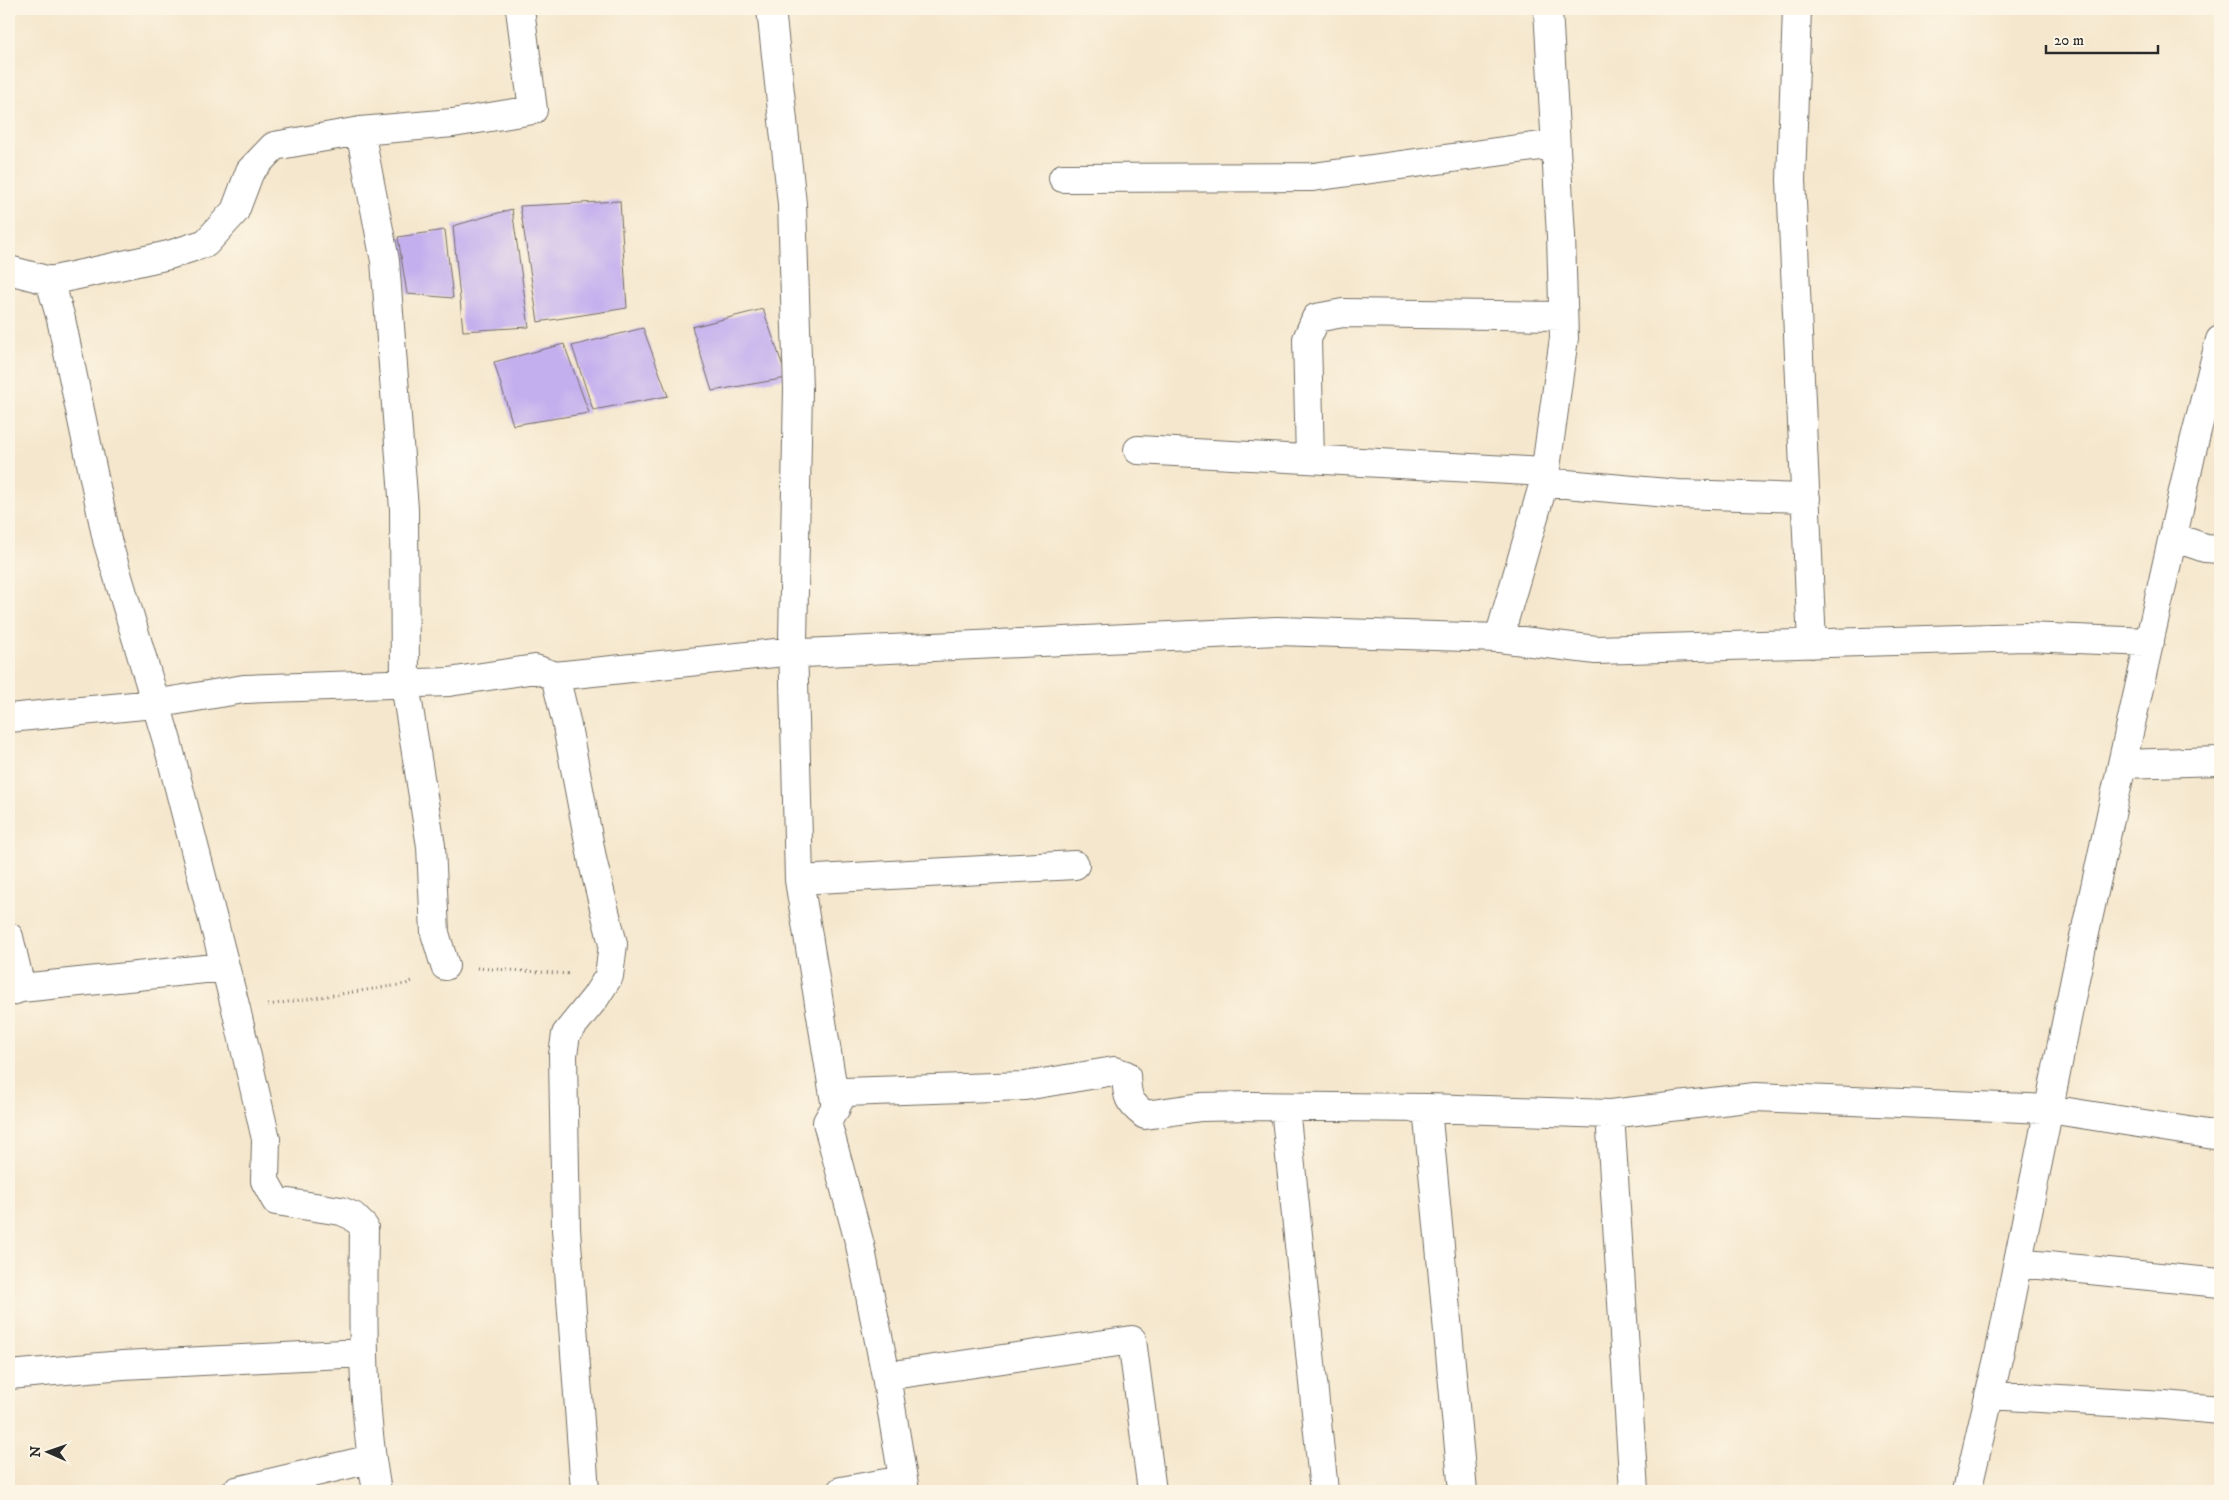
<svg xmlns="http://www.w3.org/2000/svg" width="2229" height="1500" font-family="'IM FELL DW Pica',serif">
<rect width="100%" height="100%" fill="#fcf5e5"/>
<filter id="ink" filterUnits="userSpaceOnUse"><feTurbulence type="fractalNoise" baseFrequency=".02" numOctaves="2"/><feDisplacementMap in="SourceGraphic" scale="10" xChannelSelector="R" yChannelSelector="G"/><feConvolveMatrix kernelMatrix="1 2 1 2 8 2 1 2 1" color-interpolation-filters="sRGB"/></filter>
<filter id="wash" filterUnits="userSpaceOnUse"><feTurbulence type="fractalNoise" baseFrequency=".0096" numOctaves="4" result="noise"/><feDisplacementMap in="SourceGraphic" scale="20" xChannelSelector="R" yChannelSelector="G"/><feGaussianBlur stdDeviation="1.12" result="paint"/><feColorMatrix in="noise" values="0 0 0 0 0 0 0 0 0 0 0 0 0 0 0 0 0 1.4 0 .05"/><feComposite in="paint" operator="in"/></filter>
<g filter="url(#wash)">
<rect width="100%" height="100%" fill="#f5e7cd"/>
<g id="blocks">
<path fill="#c4afee" d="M620 201 627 308 538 322 520 206Z
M512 209 529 327 463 331 453 226Z
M445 230 453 298 407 294 398 237Z
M763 309 787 378 712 391 692 327Z
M643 328 668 396 593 410 572 346Z
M564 344 589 413 513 425 494 362Z"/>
</g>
</g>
<g filter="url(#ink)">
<use href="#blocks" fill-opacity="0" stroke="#726d64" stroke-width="1"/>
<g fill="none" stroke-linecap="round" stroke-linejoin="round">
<g stroke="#726d64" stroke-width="30">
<path id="minor" d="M771 9 792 204 798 389 793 641 799 880 836 1108
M1797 9 1791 180 1812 644
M360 131 385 261 404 509 405 684 431 846 435 933 445 966
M1063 178 1313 177 1555 144
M9 270 50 281 169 255 206 243 235 211 250 171 274 146 360 131 453 123 533 110 520 9
M50 281 61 319 107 540 167 741 236 1009 266 1139 265 1181 276 1201 341 1211 353 1216 364 1227C363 1315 361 1404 377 1491
M1138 450 1545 472
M1310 459 1307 339 1316 318 1343 313 1563 316
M1544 482 1678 494 1806 498
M2173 537 2205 548 2220 549
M1499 638 1544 482 1564 338 1561 236 1548 9
M555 676 794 651 804 653 1277 631 1499 638 1596 650 2025 637 2150 642
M9 718 154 704 244 689 449 682 535 669 555 676 566 721 593 863 613 944 609 976 595 998 566 1034 563 1055 566 1229 585 1491
M2122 764 2220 761
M799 880 1075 865
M9 937 21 988
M9 992 21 988 224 967
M1285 1107 1324 1491
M1427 1108 1463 1491
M1610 1114 1634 1491
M2018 1263 2220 1283
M9 1375 123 1365 363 1353
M886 1376 1132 1340 1152 1491
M1989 1395 2164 1405 2220 1410
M236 1491 371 1459
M841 1491 903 1480
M905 1491 886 1376 860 1245 827 1122 844 1092 1025 1086 1114 1071 1126 1075C1127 1097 1128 1102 1145 1115L1201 1107 1251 1106 1427 1108 1610 1114 1755 1097 2049 1109 2220 1136
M1967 1491 2000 1350 2076 974 2122 764 2194 442 2220 340"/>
</g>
<path stroke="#726d64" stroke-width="3" stroke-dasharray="1 4" stroke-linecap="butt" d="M477 968 571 974
M268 1005 406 984 414 980"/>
<use href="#minor" stroke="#fff" stroke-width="28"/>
</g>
</g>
<rect width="2229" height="1500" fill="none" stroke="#fcf5e5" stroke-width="30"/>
<g transform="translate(48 1452) rotate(272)" stroke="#fcf5e5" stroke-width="4" paint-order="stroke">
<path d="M0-4L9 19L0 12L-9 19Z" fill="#2b2b2b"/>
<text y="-8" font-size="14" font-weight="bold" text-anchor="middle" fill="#2b2b2b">N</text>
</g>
<path d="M2046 45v8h112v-8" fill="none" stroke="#2b2b2b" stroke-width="2.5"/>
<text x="2054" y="45" font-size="15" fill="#2b2b2b" stroke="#fcf5e5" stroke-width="4" paint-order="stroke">20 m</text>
</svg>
